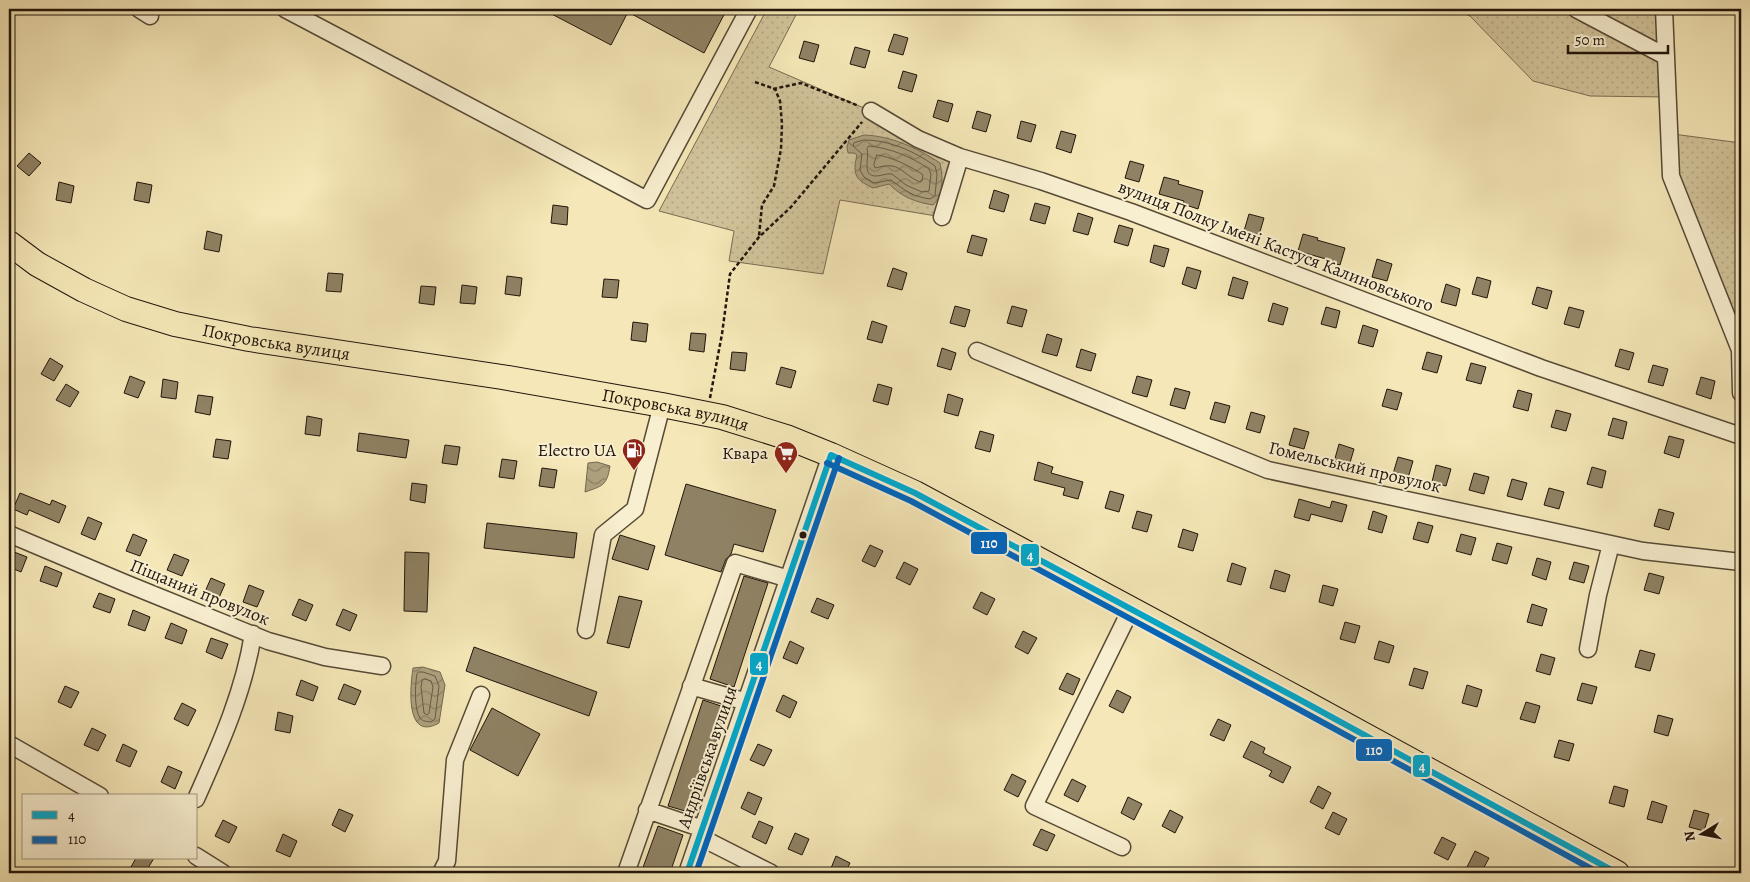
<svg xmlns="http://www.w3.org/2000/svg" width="1750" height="882" font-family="Alegreya,serif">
<defs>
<pattern id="grass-dots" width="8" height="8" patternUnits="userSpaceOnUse" patternTransform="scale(1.25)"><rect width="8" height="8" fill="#d1c39a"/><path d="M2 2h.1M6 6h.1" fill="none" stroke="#b3a783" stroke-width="1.8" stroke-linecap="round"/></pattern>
<pattern id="water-waves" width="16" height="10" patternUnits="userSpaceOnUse" patternTransform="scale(1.25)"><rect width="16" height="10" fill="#ada07d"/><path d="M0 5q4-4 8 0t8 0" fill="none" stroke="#8c8165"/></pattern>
</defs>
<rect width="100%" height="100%" fill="#f5e7b7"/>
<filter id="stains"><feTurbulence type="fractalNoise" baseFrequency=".004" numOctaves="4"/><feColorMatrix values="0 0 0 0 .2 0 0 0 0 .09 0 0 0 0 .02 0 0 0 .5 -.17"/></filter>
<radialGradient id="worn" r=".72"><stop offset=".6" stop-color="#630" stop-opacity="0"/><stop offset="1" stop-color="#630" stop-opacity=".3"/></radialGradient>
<path fill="url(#grass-dots)" stroke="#796c52" d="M767 9H799L769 67 871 111 960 157 942 217 840 200 823 274 729 261 734 231 659 211Z
M1453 9H1664L1667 97 1590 96 1533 81 1470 16Z
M1673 134 1741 143V338L1730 300 1689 211 1674 158Z"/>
<path fill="url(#water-waves)" stroke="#75684f" d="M864 135C892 136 917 148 940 163 943 178 944 194 933 205 915 202 902 197 889 184L873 188C856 180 852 175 857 155L854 153H848L847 147 849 140Z
M597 462 610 466C607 486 602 486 585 492L588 463Z
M423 667 440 672 445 685 439 723C405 742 410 687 413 668Z"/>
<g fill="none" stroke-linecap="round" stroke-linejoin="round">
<path stroke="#675a44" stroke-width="1" d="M864 140C889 140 914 151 935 166L937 174 935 196 930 199C911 196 906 191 891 180L874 183 864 177 860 170 862 154 853 146 854 143Z
M869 146C890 148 912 157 929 169L931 174 929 191 922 192 906 185 892 174C886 173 882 176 876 176 861 176 870 158 867 149Z
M877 155C889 156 913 167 923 175L922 181 920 182C909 178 901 167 892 166 886 165 880 167 875 168L874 165Z
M419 672H423L435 676 439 686 435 719 431 722C427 721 423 722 420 718 414 710 415 684 417 674Z
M425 679 431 681 433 687 429 713 427 715 424 713 421 687 422 681Z"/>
</g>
<path fill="#8f8264" stroke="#21150b" d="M542 9H727L704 53 628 12 611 45Z
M894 34 908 38 903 55 888 51Z
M804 41 819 45 814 62 799 58Z
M855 47 870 51 865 68 850 64Z
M903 71 917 75 912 92 898 88Z
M938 100 953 104 948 122 933 117Z
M977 111 991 115 986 132 972 128Z
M1021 121 1036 125 1031 142 1017 138Z
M1061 131 1076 135 1071 153 1056 148Z
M29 153 41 163 29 176 17 166Z
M1130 161 1144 165 1139 182 1125 178Z
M1164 177 1179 181 1178 184 1203 191 1198 209 1183 204 1184 201 1159 194Z
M59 182 74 186 71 203 56 200Z
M137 182 152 185 149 203 134 200Z
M994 190 1009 195 1004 212 989 208Z
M1035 203 1050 207 1045 224 1030 220Z
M553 205 568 207 567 225 551 223Z
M1078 213 1093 218 1088 235 1073 231Z
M1249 214 1264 218 1259 235 1244 231Z
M1119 225 1133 229 1128 246 1114 242Z
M207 231 222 235 219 252 204 249Z
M1303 234 1318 238 1317 240 1345 248 1340 265 1325 261 1326 259 1298 251Z
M972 235 987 239 982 256 967 252Z
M1154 245 1169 249 1164 267 1150 262Z
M1377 259 1392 264 1387 281 1372 277Z
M1187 267 1201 271 1196 289 1182 284Z
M893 268 907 273 902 290 887 286Z
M328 273 343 274 341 292 326 291Z
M507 276 522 278 520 296 505 294Z
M1233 277 1248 282 1243 299 1228 295Z
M1477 277 1491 281 1487 298 1472 294Z
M604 279 619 280 617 298 602 297Z
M1446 284 1460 289 1456 306 1441 302Z
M462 285 477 287 475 304 460 303Z
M421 286 436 287 434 305 419 303Z
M1537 287 1552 291 1547 309 1532 304Z
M1273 303 1288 308 1283 325 1268 321Z
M955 306 970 310 965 327 950 323Z
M1012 306 1027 310 1022 327 1007 323Z
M1326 307 1340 311 1336 328 1321 324Z
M1569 307 1584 311 1579 328 1564 324Z
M872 321 887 326 882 343 867 339Z
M633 322 648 324 646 342 631 340Z
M1363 325 1378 330 1373 347 1358 343Z
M691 333 706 334 704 352 689 350Z
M1047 334 1062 339 1057 356 1042 352Z
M942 348 956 353 951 370 937 366Z
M1081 349 1096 354 1091 371 1076 367Z
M1620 349 1634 353 1629 370 1615 366Z
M732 352 747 353 745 371 730 369Z
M1427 352 1442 356 1437 373 1422 369Z
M50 358 63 366 54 381 41 374Z
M1471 363 1486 367 1481 384 1466 380Z
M1653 365 1668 369 1663 386 1648 382Z
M781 367 796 371 791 388 776 384Z
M130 376 145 382 138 398 124 393Z
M1137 376 1152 380 1147 397 1132 393Z
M1701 377 1715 381 1711 399 1696 394Z
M163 379 178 382 176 399 161 397Z
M66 384 79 392 70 407 56 400Z
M878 384 892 388 888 405 873 401Z
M1175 388 1190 392 1185 409 1170 405Z
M1387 389 1402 393 1397 410 1382 406Z
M1518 390 1532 394 1528 411 1513 407Z
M948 394 963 399 958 416 944 412Z
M198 395 213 397 210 415 195 412Z
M1215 402 1230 406 1225 423 1210 419Z
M1556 410 1571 414 1566 431 1551 427Z
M1251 412 1265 416 1260 433 1246 429Z
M307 416 322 419 320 436 305 434Z
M1613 418 1627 422 1623 439 1608 435Z
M1294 428 1309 432 1304 449 1289 445Z
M980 431 994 435 990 452 975 448Z
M359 433 409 440 406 458 357 451Z
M1669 436 1684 440 1679 458 1664 453Z
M216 439 231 441 228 459 213 457Z
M1339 444 1354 449 1349 466 1334 462Z
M445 445 460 447 457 465 442 463Z
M1398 457 1413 461 1408 478 1393 474Z
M502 459 517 461 514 479 499 477Z
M1038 462 1053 467 1051 473 1083 482 1078 499 1063 495 1065 488 1034 480Z
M1436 465 1451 469 1446 486 1432 482Z
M1592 467 1606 471 1602 488 1587 484Z
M542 468 557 470 554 488 539 486Z
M1474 473 1489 477 1484 494 1469 490Z
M1512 479 1527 483 1522 500 1507 496Z
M412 483 427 485 425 503 410 500Z
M686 484 776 510 763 552 734 544 731 554 726 559 721 572 665 555Z
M1549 488 1564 492 1559 509 1544 505Z
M1110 491 1124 495 1119 512 1105 508Z
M20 493 50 505 52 500 66 506 59 523 29 510 27 515 13 509Z
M1299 499 1330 508 1332 501 1347 505 1342 522 1311 514 1309 521 1294 517Z
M1659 509 1674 513 1669 530 1654 526Z
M1137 511 1152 515 1147 532 1132 528Z
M1373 511 1387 516 1382 533 1368 529Z
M88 517 102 523 95 540 81 534Z
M1418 522 1433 526 1428 543 1413 539Z
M487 523 577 533 574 558 484 548Z
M1183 529 1198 534 1193 551 1178 547Z
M133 534 147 540 140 556 126 551Z
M1461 534 1476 538 1471 555 1456 551Z
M620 535 655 546 648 570 612 559Z
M1497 543 1512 547 1507 564 1492 560Z
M870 545 883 551 875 567 862 561Z
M9 550 27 557 21 572 9 567Z
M405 552 429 553 427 612 404 611Z
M174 554 189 560 182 576 167 570Z
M1537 558 1551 562 1546 580 1532 575Z
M904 562 918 569 910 585 896 578Z
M1574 562 1589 566 1584 583 1569 579Z
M1232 563 1246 568 1241 585 1227 581Z
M45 566 62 573 57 587 40 581Z
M1275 570 1290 575 1285 592 1270 588Z
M1649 573 1664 577 1659 594 1644 590Z
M744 576 768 583 734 687 710 679Z
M211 578 225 584 218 600 204 594Z
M249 585 264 591 257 607 243 602Z
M1323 585 1338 589 1333 606 1319 602Z
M981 592 995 599 987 615 973 608Z
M99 593 115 599 110 613 93 607Z
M619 596 642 601 629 648 607 643Z
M817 598 834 605 828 619 811 612Z
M299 599 313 605 306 621 292 615Z
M1532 604 1547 609 1542 626 1527 622Z
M343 609 357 615 350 631 336 625Z
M133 610 150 617 145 631 128 625Z
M1345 622 1360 626 1355 643 1340 639Z
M171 623 187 630 182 644 165 638Z
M1023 631 1037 638 1028 654 1015 647Z
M211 638 228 644 222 659 206 652Z
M790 641 804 648 797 664 783 658Z
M1379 641 1394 646 1389 663 1374 659Z
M474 647 597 692 589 716 466 671Z
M1640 650 1655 654 1650 671 1635 667Z
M1541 654 1555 658 1550 675 1536 671Z
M1414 668 1428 672 1423 689 1409 685Z
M1067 673 1080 679 1073 695 1059 689Z
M301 680 318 687 313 701 296 695Z
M1582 683 1597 687 1592 704 1577 700Z
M344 684 361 691 355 705 338 699Z
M1467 685 1482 690 1477 707 1462 703Z
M65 686 79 692 71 708 58 702Z
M1117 690 1131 697 1123 713 1109 706Z
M783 695 797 702 790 718 776 711Z
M703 700 727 708 692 813 668 806Z
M1526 702 1540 706 1535 723 1520 719Z
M182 703 196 710 188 726 174 719Z
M492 708 540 734 518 776 470 750Z
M278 712 293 716 290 733 275 730Z
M1658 715 1673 719 1668 736 1654 732Z
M1218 719 1231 725 1224 741 1210 735Z
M92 728 106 735 98 751 84 745Z
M1559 740 1574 744 1569 761 1554 757Z
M1251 741 1265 748 1263 753 1291 767 1283 783 1269 776 1272 771 1243 757Z
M123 744 137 751 130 767 116 761Z
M758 744 772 750 764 766 750 760Z
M168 766 182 772 175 789 161 782Z
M1012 774 1026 781 1018 797 1004 790Z
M1072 779 1086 786 1078 802 1064 795Z
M1318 786 1331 793 1323 809 1310 802Z
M1614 786 1628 790 1624 807 1609 803Z
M748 792 762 798 755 815 741 808Z
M1128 797 1142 804 1134 820 1121 813Z
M1652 801 1667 806 1662 823 1647 819Z
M339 809 353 815 345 832 332 825Z
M1170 810 1183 817 1175 833 1162 826Z
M1694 810 1709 814 1704 831 1689 827Z
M1333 812 1347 819 1339 835 1325 828Z
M223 820 237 827 229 843 215 836Z
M759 821 773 827 766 844 752 837Z
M658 826 683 835 670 873H641Z
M1041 829 1055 835 1047 851 1033 845Z
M795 833 809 839 802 855 788 849Z
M283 834 297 841 290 857 276 851Z
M1442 837 1456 844 1448 860 1434 853Z
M1475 851 1489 858 1481 873 1467 867Z
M836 856 850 863 845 873H829Z
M136 858H154L145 873H140L131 867Z"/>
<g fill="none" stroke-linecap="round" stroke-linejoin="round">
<g stroke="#564a36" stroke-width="19">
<path id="minor" d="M139 9 150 16
M285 9 647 200 749 9
M1576 9 1665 56
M1664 9 1671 176 1740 350 1741 393
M871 111 918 139 960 157 1041 181 1131 212 1541 368 1741 436
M942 217 960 157
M977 351 1268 470 1643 551 1741 562
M9 534 125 583 268 641 325 657 382 666
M586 630 603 535 635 509 662 405
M1588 649 1598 595 1611 544
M691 686 747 702
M9 744 100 796
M196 799C220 745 244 692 253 634
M647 810 703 829
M700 837 771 873
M1122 847 1034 806 1131 609
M196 856 223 873
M441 873 447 861 455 760 481 695
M626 873 735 563 789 579
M687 873 831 455"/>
</g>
<g stroke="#21150b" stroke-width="26">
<g id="highway">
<path id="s1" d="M9 243 37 264 84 290 126 309 175 324 249 339 502 377 662 405 722 417 789 438 831 455 915 493 1304 702 1617 873"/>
</g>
</g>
<path stroke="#21150b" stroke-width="2.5" stroke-dasharray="4 2.5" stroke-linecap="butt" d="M755 82 775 89 780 101 782 124 781 149 774 186 762 205 759 236
M773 89 801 83 859 106
M710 398 722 334 730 274 759 237 791 207 862 122"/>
<use href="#minor" stroke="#f8efd0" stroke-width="16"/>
<use href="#highway" stroke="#f5e7b7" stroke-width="24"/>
<g stroke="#f8efd0" stroke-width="10">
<path id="bus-1" d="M831 455 915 493 1304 702 1617 873
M687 873 831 455"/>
</g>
<g stroke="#f8efd0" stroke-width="10">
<path id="bus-2" d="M827 463 911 501 1300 710 1599 873
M696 873 839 458"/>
</g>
<use href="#bus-1" stroke="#00a9ce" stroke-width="6"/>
<use href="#bus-2" stroke="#0065bd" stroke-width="6"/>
</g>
<defs>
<g id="fuel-pin" transform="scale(1.25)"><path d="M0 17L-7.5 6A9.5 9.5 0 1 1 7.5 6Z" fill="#8f2418" stroke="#f8efd0"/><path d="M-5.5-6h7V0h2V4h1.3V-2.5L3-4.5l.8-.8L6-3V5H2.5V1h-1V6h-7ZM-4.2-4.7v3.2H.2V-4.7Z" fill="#fff"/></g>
<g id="supermarket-pin" transform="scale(1.25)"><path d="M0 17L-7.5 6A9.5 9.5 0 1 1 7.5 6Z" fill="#8f2418" stroke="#f8efd0"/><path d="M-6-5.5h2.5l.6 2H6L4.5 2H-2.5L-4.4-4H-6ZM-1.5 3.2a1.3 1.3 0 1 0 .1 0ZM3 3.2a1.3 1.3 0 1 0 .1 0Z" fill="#fff"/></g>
</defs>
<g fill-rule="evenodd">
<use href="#fuel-pin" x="634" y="450"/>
<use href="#supermarket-pin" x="786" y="453"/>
</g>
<circle fill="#21150b" stroke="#f8efd0" stroke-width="2" cx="803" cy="535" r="4.5"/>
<g text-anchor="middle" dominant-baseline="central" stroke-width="4" stroke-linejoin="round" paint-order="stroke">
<g font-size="18" fill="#21150b" stroke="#f8efd0">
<text transform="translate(1276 246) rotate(21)">вулиця Полку Імені Кастуся Калиновського</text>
<text stroke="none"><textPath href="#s1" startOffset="289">Покровська вулиця</textPath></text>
<text stroke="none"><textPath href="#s1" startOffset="694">Покровська вулиця</textPath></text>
<text transform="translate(1355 467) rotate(13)">Гомельський провулок</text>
<text transform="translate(200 592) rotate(22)">Піщаний провулок</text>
<text transform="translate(707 757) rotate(-71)">Андріївська вулиця</text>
</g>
<g font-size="18" fill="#21150b" stroke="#f8efd0" text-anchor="end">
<text x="616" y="450">Electro UA</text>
<text x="768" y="453">Квара</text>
</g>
</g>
<g stroke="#f8efd0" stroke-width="2">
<rect x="970" y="531" width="38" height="24" rx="5" fill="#0065bd"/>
<rect x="1020" y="543" width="20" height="24" rx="5" fill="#00a9ce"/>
<rect x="749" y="652" width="20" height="24" rx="5" fill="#00a9ce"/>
<rect x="1355" y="738" width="38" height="24" rx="5" fill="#0065bd"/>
<rect x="1412" y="754" width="19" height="24" rx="5" fill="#00a9ce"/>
</g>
<g font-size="14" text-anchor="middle" font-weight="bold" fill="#fff">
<text x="989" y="548">110</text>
<text x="1030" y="560">4</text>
<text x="759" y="669">4</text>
<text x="1374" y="755">110</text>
<text x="1422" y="771">4</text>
</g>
<rect width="1750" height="882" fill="none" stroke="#f5e7b7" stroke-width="30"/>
<rect x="10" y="10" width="1730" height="862" fill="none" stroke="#21150b" stroke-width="2.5"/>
<rect x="15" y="15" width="1720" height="852" fill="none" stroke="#21150b"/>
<rect x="22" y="794" width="175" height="65" fill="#f8efd0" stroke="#a29881"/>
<rect x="32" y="811" width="25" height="8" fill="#00a9ce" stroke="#a29881"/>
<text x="68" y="820" font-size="15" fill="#21150b">4</text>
<rect x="32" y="836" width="25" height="8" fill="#0065bd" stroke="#a29881"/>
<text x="68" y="844" font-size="15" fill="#21150b">110</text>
<g transform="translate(1702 834) rotate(260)" stroke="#f8efd0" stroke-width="4" paint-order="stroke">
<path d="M0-4L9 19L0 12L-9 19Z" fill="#21150b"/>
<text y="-8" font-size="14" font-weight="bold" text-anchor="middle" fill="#21150b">N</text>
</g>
<path d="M1568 45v8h100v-8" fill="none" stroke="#21150b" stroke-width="2.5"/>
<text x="1575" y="45" font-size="15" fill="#21150b" stroke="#f8efd0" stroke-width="4" paint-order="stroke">50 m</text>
<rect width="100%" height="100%" filter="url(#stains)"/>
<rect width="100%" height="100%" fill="url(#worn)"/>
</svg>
